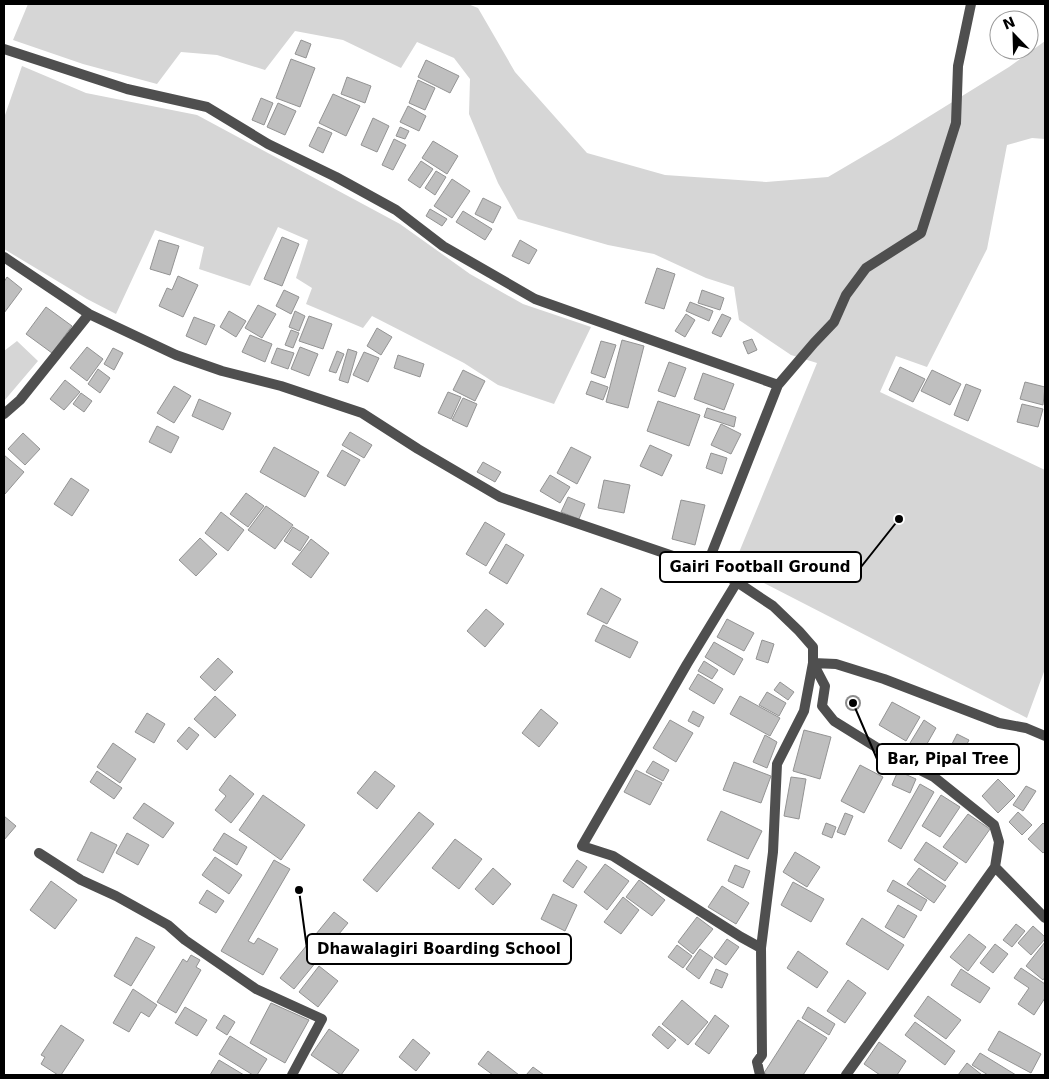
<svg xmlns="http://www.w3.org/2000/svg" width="1049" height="1079" font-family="'DejaVu Sans',sans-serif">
<rect width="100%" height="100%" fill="#fff"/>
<path fill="#d6d6d6" d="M28 4H468L478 8 515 72 587 153 665 175 766 182 828 177 891 140 1009 67 1045 41V139L1032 138 1007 145 987 249 927 367 896 356 880 392 1045 470V669L1027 718 733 567 817 363 791 355 739 320 734 287 706 278 654 254 608 245 518 219 498 183 469 114 470 79 454 58 417 42 401 68 343 40 295 31 265 70 217 55 181 52 157 84 83 64 13 40Z
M22 66 86 93 197 115 400 224 470 274 523 304 591 327 554 404 498 385 464 363 372 316 363 328 306 304 312 288 296 278 308 240 278 227 250 286 199 269 204 247 155 230 116 314 87 299 4 249V118Z
M17 341 38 361 4 401V351Z"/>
<path fill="#bfbfbf" stroke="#939393" d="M301 40 311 44 306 58 295 54Z
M291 59 315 68 300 107 276 98Z
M426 60 459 76 450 93 418 77Z
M347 77 371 86 365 103 341 94Z
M418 80 435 88 425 110 409 103Z
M333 94 360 106 346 136 319 123Z
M261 98 273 103 264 125 252 120Z
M278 103 296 111 285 135 267 127Z
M408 106 426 116 419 131 400 122Z
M373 118 389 126 377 152 361 145Z
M318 127 332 133 323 153 309 146Z
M400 127 409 131 405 139 396 136Z
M394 139 406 145 393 170 382 165Z
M433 141 458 156 447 174 422 158Z
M421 161 433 169 420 188 408 180Z
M436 171 446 177 435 195 425 188Z
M452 179 470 191 452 218 434 206Z
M483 198 501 207 493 223 475 214Z
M430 209 447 219 442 226 426 216Z
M463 211 492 229 485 240 456 222Z
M282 237 299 244 282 286 264 279Z
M159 240 179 246 170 275 150 269Z
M520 240 537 250 529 264 512 256Z
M657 268 675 274 664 309 645 303Z
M178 276 198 285 183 317 159 306 167 288 172 290Z
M7 277 22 289 4 313V282Z
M284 290 299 297 291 314 276 306Z
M702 290 724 298 720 310 698 303Z
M690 302 713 311 709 321 686 311Z
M258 305 276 314 262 338 245 328Z
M46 307 72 326 52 353 26 334Z
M229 311 246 321 236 337 220 327Z
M295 311 305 316 299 331 289 327Z
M686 314 695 320 685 337 675 331Z
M722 314 731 318 721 337 712 333Z
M309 316 332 324 323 349 299 341Z
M194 317 215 325 206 345 186 336Z
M377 328 392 337 381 355 367 346Z
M291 330 299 333 293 348 285 345Z
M250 335 272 344 265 362 242 352Z
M752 339 757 350 748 354 743 342Z
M622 340 644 346 628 408 606 402Z
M601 341 616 345 605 378 591 373Z
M87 347 103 359 87 381 70 368Z
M300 347 318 354 309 376 291 369Z
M113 348 123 353 114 370 104 364Z
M277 348 294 353 288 369 271 363Z
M348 349 357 352 348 383 339 380Z
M337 351 344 354 336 373 329 371Z
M364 352 379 358 368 382 353 375Z
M398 355 424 364 420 377 394 368Z
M669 362 686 368 675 397 658 391Z
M900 367 925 379 913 402 889 390Z
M98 369 110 378 100 393 88 384Z
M463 370 485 381 475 401 453 390Z
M932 370 961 384 950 405 921 391Z
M703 373 734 384 724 410 694 399Z
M65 380 80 392 64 410 50 399Z
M591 381 608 387 603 400 586 394Z
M1025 382 1045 387 1043 405 1020 399Z
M966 384 981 390 968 421 954 415Z
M174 386 191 396 174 423 157 413Z
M448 392 461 397 451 419 438 413Z
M81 393 92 401 84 412 73 404Z
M463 398 477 404 467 427 452 420Z
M199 399 231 413 223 430 192 416Z
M658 401 700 415 689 446 647 431Z
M1022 404 1043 409 1038 427 1017 422Z
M707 408 736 417 734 427 704 417Z
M721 424 741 434 731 454 711 445Z
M157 426 179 437 171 453 149 442Z
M350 432 372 445 364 458 342 445Z
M23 433 40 449 25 465 8 449Z
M650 445 672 455 662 476 640 466Z
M274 447 319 472 305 497 260 472Z
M571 447 591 457 577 484 557 473Z
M342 450 360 460 345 486 327 476Z
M711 453 727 458 722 474 706 468Z
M4 455 24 472 5 494 4 493Z
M483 462 501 472 495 482 477 472Z
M550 475 570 487 560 503 540 491Z
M71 478 89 490 72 516 54 504Z
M604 480 630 485 624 513 598 508Z
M246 493 264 506 248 527 230 514Z
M568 497 585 504 579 519 561 512Z
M681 500 705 505 695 545 672 539Z
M266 506 293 525 275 549 248 530Z
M221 512 244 530 228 551 205 533Z
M485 522 505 534 486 566 466 554Z
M293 527 309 537 300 551 284 541Z
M200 538 217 554 196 576 179 560Z
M311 539 329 553 311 578 292 564Z
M506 544 524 555 507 584 489 573Z
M601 588 621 599 607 624 587 614Z
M486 609 504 624 485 647 467 631Z
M727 619 754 633 744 651 717 637Z
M603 625 638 642 630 658 595 641Z
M762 640 774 644 768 663 756 659Z
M714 642 743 659 734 675 705 657Z
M218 658 233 672 215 691 200 677Z
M704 661 718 670 712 679 698 671Z
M698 674 723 689 714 704 689 689Z
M780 682 794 692 788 700 774 690Z
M767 692 786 703 779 716 759 705Z
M215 696 236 715 215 738 194 719Z
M740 696 780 718 770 736 730 714Z
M892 702 920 717 906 741 879 725Z
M541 709 558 723 539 747 522 733Z
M693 711 704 717 699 727 688 721Z
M147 713 165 724 154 743 135 732Z
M670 720 693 733 676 762 653 748Z
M924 720 936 728 920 756 907 748Z
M189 727 199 735 187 750 177 741Z
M804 730 831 737 820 779 793 771Z
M957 734 969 740 960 758 948 752Z
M765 735 777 742 767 768 753 762Z
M113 743 136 759 120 783 97 767Z
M653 761 669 770 663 781 646 772Z
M734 762 771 776 761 803 723 790Z
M860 765 883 777 864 813 841 801Z
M636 770 662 783 650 805 624 792Z
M97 771 122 788 114 799 90 782Z
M375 771 395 786 377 809 357 793Z
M898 771 916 779 910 793 892 785Z
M230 775 254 794 231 823 215 810 226 796 219 790Z
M791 777 806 779 799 819 784 816Z
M998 779 1015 796 998 813 982 796Z
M920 784 934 792 901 849 888 841Z
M1026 786 1036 791 1023 811 1013 805Z
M263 795 305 825 281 860 239 830Z
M941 795 960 807 940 837 922 826Z
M144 803 174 823 163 838 133 818Z
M721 811 762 831 748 859 707 840Z
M419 812 434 824 377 892 363 880Z
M1018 812 1032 825 1022 835 1009 822Z
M845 813 853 816 845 835 837 832Z
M968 814 990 829 966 863 943 847Z
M4 816 16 826 4 840Z
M826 823 836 827 832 838 822 834Z
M1043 823 1045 825V851L1043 853 1028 839Z
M91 832 117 845 103 873 77 860Z
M127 833 149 845 138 865 116 853Z
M224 833 247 847 237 865 213 850Z
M455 839 482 859 459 889 432 868Z
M926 842 958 863 945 881 914 860Z
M795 852 820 867 807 887 783 872Z
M215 857 242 875 229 894 202 875Z
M274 860 290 869 248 941 254 944 258 938 278 949 263 975 221 951Z
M577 860 587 867 573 888 563 881Z
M605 864 629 881 607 910 584 892Z
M735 865 750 871 743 888 728 881Z
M493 868 511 884 493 905 475 889Z
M919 868 946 886 934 903 907 884Z
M639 880 665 900 652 916 626 897Z
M893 880 927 900 921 911 887 891Z
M51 881 77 900 55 929 30 910Z
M793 882 824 899 811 922 781 905Z
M722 886 749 903 736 924 708 907Z
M207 890 224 901 216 913 199 903Z
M553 894 577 905 565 931 541 919Z
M623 897 639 910 621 934 604 922Z
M898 905 917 916 904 938 885 927Z
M334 912 348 923 294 989 280 978Z
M697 917 713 929 693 954 678 942Z
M862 918 904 945 888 970 846 944Z
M1016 924 1025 931 1012 947 1003 940Z
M1033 926 1045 937V939L1031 955 1018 943Z
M969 934 986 947 968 971 950 957Z
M136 937 155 947 131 986 114 976Z
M727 939 739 947 726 965 714 957Z
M1045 942V977L1043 980 1026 966Z
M995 944 1008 954 993 973 980 963Z
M677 945 692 956 683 968 668 957Z
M700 949 713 958 699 979 686 969Z
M798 951 828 972 817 988 787 968Z
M191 955 200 960 196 967 201 970 176 1013 157 1002 183 959 187 962Z
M319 966 338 981 318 1007 299 992Z
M1021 968 1045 984V998L1034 1015 1018 1004 1029 988 1014 978Z
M716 969 728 974 722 988 710 983Z
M961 969 990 988 980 1003 951 985Z
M848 980 866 993 845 1023 827 1011Z
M133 989 157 1005 149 1017 141 1012 129 1032 113 1023Z
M928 996 961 1020 946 1039 914 1016Z
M682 1000 708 1022 688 1045 662 1024Z
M271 1003 309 1020 285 1063 250 1043Z
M185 1007 207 1020 197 1036 175 1023Z
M808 1007 835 1024 829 1035 802 1018Z
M224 1015 235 1022 227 1035 216 1028Z
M715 1015 729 1026 709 1054 695 1044Z
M798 1020 827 1038 803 1075H768L764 1073Z
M915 1022 955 1051 945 1065 905 1035Z
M61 1025 84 1040 61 1075H58L41 1064 45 1057 41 1055Z
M659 1026 676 1040 668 1049 652 1035Z
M329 1029 359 1050 341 1075 311 1055Z
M999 1031 1041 1054 1031 1073 988 1050Z
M230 1036 267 1059 257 1075H253L219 1054Z
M413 1039 430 1053 416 1071 399 1057Z
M879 1042 906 1061 897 1075H880L864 1064Z
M488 1051 519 1075H493L478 1064Z
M980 1053 1016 1075H988L972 1065Z
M219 1060 244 1075H210Z
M967 1063 982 1075H958Z
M533 1067 544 1075H526Z"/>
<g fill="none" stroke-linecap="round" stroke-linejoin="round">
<path stroke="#4f4f4f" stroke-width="10" d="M4 49 127 89 207 107 268 144 336 177 396 210 443 246 535 299 778 385
M4 257 89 314 176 355 222 371 281 386 362 413 418 449 500 497 673 556 707 565 737 582 773 606 799 631 813 647V663L825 686 822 706 834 721 884 752 934 777 994 825 999 842 995 867 846 1075
M4 414 20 400 89 314
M707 565 778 385 814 343 834 322 846 295 866 268 921 233 956 123 958 66 971 4
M737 582 687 664 582 846 613 856 741 937 761 948
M39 853 81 880 116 896 168 925 185 940 256 989 322 1019 292 1075
M995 867 1045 918
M760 1075 757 1062 762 1055 761 948 773 852 777 764 804 711 813 663 836 664 884 679 999 723 1026 728 1045 736"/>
</g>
<circle fill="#8c8c8c" cx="853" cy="703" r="8"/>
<path fill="none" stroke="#000" stroke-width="2" d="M899 519L861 567M853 703L877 759M299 890L307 949"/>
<g fill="#000" stroke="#fff" stroke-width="2">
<circle cx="899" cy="519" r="5"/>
<circle cx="853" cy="703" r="5"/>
<circle cx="299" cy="890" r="5"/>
</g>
<g fill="#fff" stroke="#000" stroke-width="2">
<rect x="660" y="552" width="201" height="30" rx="5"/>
<rect x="877" y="744" width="142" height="30" rx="5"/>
<rect x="307" y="934" width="264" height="30" rx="5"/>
</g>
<g font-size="15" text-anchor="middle" font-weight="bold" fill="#000">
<text x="760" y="572">Gairi Football Ground</text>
<text x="948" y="764">Bar, Pipal Tree</text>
<text x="439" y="954">Dhawalagiri Boarding School</text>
</g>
<rect width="1049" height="1079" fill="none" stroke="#000000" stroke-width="10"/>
<g transform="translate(1014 35) rotate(337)"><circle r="24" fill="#ffffff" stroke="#999999"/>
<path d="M0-4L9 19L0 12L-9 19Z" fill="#000000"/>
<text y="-8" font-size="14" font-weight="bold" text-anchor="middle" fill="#000000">N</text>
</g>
</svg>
